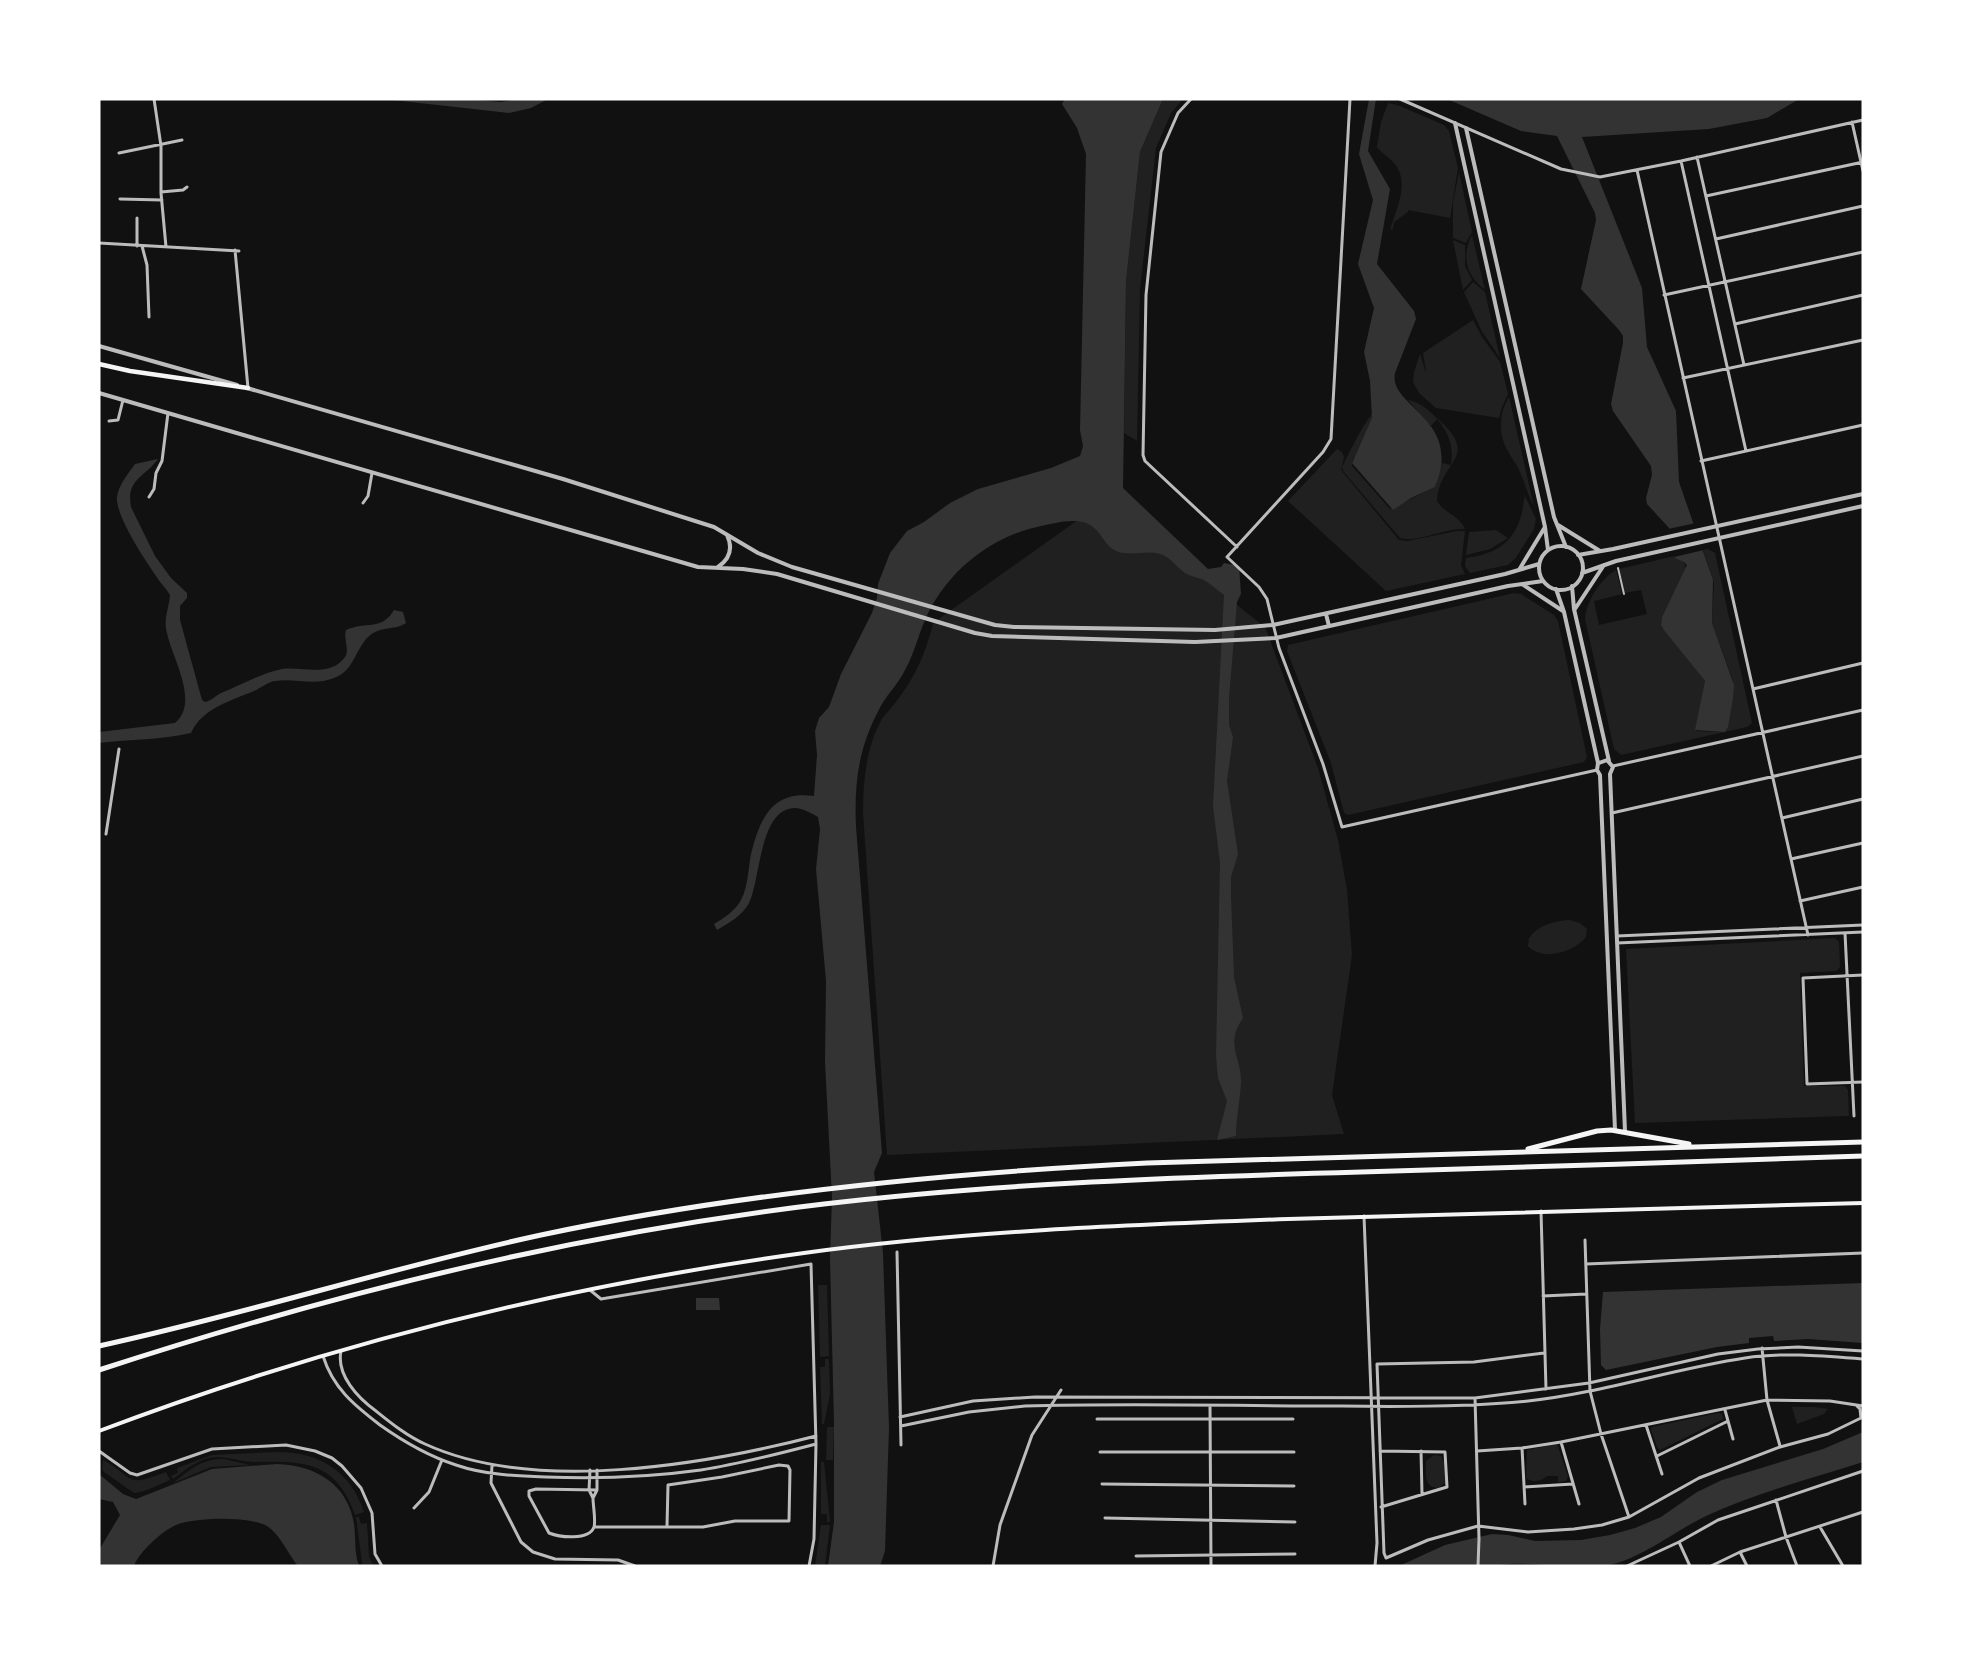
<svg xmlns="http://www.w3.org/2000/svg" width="1962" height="1665" font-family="'Noto Sans',sans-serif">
<rect width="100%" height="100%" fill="#111"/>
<path fill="#202020" d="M1163 99H1183L1171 113 1156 148 1140 289 1137 441 1124 433 1126 281 1140 152Z
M1388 103 1400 106 1444 125 1449 131 1458 168 1450 218 1408 210V212L1394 222 1393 229 1390 230C1396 209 1410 184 1395 164 1390 158 1382 154 1377 147L1381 122Z
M1459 172 1472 232 1466 243 1453 238V202Z
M1472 235 1485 290C1466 276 1461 255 1472 235Z
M1453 240 1465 245V266L1472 280 1463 290Z
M1473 282 1485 292 1500 358 1481 330 1464 292Z
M1473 320 1482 337 1500 362 1508 394 1502 407 1499 418 1436 408 1419 393 1413 382 1414 372 1420 354 1425 370 1424 371H1426L1423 353Z
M1509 397 1534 507C1528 495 1525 483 1520 472 1517 464 1511 458 1508 451 1498 435 1499 413 1509 397Z
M1408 400C1421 402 1429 411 1439 420 1481 458 1439 461 1437 501 1444 513 1460 516 1465 529 1444 528 1417 543 1400 538L1343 471 1342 467C1350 452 1361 427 1372 414V420L1352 462V466L1390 509 1435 487 1442 463 1451 465C1454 447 1449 433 1437 419L1431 426Z
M1337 449 1342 452 1344 457 1341 470 1399 540 1407 541 1457 531H1465L1461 565 1465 574 1386 591 1288 501Z
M1525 496 1536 519 1534 529 1515 559 1508 565 1470 573 1465 566 1466 558C1491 555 1512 545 1520 519 1523 512 1523 502 1525 496Z
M1106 500H1113L1233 602 1265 627 1318 768 1338 840 1347 890 1352 955 1332 1095 1344 1134 887 1155 863 813C863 782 866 747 882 719 887 712 894 705 899 698 917 673 926 652 933 623Z
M1496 530 1508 538 1490 549 1466 555 1469 532Z
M1708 549 1715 553 1752 723 1747 727 1621 755 1614 749 1585 619C1586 602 1601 578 1616 570L1622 594 1594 601 1599 625 1647 614 1641 590 1625 593 1619 569 1675 556 1684 562 1686 569 1662 617 1661 625 1705 681 1696 731 1721 732 1733 681 1712 623 1714 583 1703 550Z
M1514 593 1521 594 1554 615 1558 621 1587 757 1584 762 1348 815 1344 813 1331 763 1287 651 1288 645Z
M1569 920 1580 923 1587 929 1586 937C1574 952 1543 962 1528 946L1529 938C1538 925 1554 921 1569 920Z
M1835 938 1839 942 1840 967 1836 971 1800 973 1804 1086H1845L1848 1090 1849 1116 1635 1123 1626 949Z
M818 1285H827L829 1356 820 1357Z
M825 1359H829L830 1394 824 1424H822L820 1367H825Z
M1792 1407H1815L1828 1409 1824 1414 1797 1424Z
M1718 1413 1722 1414 1723 1419 1660 1450 1657 1447 1651 1430 1652 1427Z
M827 1427H834L833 1460H826Z
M1557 1444 1568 1476 1566 1481 1558 1482V1476H1547C1540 1482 1534 1483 1526 1478L1527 1450Z
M278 1452C320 1452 351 1472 364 1512L355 1515C336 1461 304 1461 254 1462 245 1462 236 1459 227 1458 205 1453 189 1467 173 1479L171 1476 178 1473 177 1468 212 1455Z
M1434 1455 1441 1456 1444 1462 1445 1483 1438 1488C1423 1487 1426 1473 1426 1461Z
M224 1459 250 1465 211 1467 173 1483C189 1470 203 1458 224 1459Z
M103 1460C137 1479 123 1488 166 1472L170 1480C161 1484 142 1493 134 1493L104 1472 102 1469Z
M821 1462H824L830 1522H827V1514H821Z
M356 1517H359L361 1524 367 1523 369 1556 373 1566H363L362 1563Z
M821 1525H830L825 1566H815Z"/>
<path fill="#333" d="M384 99H465L501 102 518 99H548L531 108 509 113Z
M1065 99H1163L1140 152 1126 281 1123 488 1208 569 1221 567 1224 563 1239 566 1241 594 1237 602 1229 698V725L1233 737 1227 781 1238 854 1231 877V896L1234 977 1243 1018C1224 1045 1242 1057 1241 1083 1240 1101 1236 1118 1236 1136L1217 1140 1227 1101 1218 1078 1216 1056 1220 862 1213 806 1224 595C1217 590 1210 583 1202 579 1196 577 1190 576 1185 573 1176 567 1171 557 1160 554 1147 550 1132 556 1119 552 1104 548 1102 529 1086 523 1071 518 1052 524 1037 527 988 538 945 574 925 620 918 636 914 654 905 670 899 683 889 692 882 704 859 745 854 780 856 827L882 1153 874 1172 883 1253 889 1428 885 1551 880 1566H828L834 1522V1423L830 1258 832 1197 825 1062 826 981 816 869 820 829 818 817C811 813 804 809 796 808 759 807 761 879 749 903 743 915 729 923 717 930L714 924C724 918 735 911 741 900 749 885 748 865 752 850 761 816 774 790 814 796L817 755 815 731 819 718 829 707 841 674 872 613 877 598 878 584 890 553 907 531 924 522 950 503 978 489 1051 468 1080 456 1083 446 1080 430 1086 154 1077 128 1062 104Z
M1369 99H1376L1368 151 1390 189 1377 264 1414 311 1416 319 1395 373C1388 407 1464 418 1435 487L1411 498 1393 510 1352 463 1372 418 1370 381 1364 352 1374 308 1358 264 1373 200 1359 154Z
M1447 99H1799L1767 118 1709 129 1582 137 1642 288 1647 347 1676 411 1679 482 1713 580 1712 623 1734 685 1733 698 1728 727 1725 732 1695 730 1705 681 1664 630 1661 625 1662 617 1687 565 1684 562 1675 558 1669 528 1647 504 1646 498 1652 475 1651 466 1613 411 1611 404 1623 343V336L1619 330 1581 289 1596 220 1595 213 1557 136 1521 131Z
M158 459C144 478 126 479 131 507L155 556 171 578 187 593V598L180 606V620L202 700 205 702C211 701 215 696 221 693 240 685 262 673 282 669 302 666 330 678 345 657 350 650 343 638 346 630 366 621 382 631 394 610L403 612 406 623C394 631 381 625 368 637 355 650 354 671 334 678 314 686 295 678 275 681 268 682 261 688 254 691 233 700 202 708 191 733 161 740 130 739 99 743V732L175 723C200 702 172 658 167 633 163 619 169 609 170 595 166 588 160 583 156 576 145 560 115 515 117 497 119 484 128 474 135 464Z
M1863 1283V1343L1808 1339 1774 1341 1773 1336 1749 1338V1343L1717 1347 1606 1370 1601 1365 1600 1329 1603 1292Z
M696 1298H719L720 1310H696Z
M1863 1432V1462C1812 1478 1754 1494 1706 1516 1679 1529 1645 1555 1617 1563 1577 1574 1534 1558 1493 1566H1399L1445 1545 1492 1534 1508 1535 1535 1541 1581 1540 1610 1535 1635 1528 1661 1517 1697 1492 1722 1480 1823 1449Z
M277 1464C315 1465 348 1484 354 1524 356 1538 354 1552 359 1566H298C288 1554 280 1534 267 1526 249 1516 195 1517 176 1525 162 1531 139 1552 134 1566H99V1550L120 1515 113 1502 99 1499V1474L123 1494 136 1499 212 1469Z"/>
<path fill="#111" d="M1696 523 1704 550 1674 557 1668 529Z"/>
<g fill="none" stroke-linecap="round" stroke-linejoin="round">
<path stroke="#bcbcbc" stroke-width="2" d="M1618 568 1624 594"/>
<path stroke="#bcbcbc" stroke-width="3" d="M154 99 161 146V193L166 247
M1191 99 1178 113 1161 152 1146 295 1143 455 1145 461 1237 547
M1350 99 1331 439 1323 452 1227 557 1259 587 1267 599 1279 648 1323 764 1342 827 1597 770
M1400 99 1561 169 1600 177 1681 161 1863 120
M1852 122 1863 171
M119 153 182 140
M1697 157 1744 365
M1681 161 1746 451
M1637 170 1808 935
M161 192 183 190 187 187
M1706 196 1863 162
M120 199 162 200
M137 218V246
M1716 239 1863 206
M99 243 239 251
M142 246 147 265 149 317
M235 250 248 388
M1664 295 1863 252
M1735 324 1863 295
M1683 378 1863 340
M109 421 118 420 123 400
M1701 461 1863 425
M149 497 154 489 156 473 162 461 168 413
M363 503 368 496 372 473
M1753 689 1863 663
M1613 766 1863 710
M1612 813 1863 756
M1782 818 1863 799
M106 834 119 749
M1791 859 1863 843
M1800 901 1863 887
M1845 933 1854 1116
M1617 936 1863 925
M1617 943 1863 932
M1863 975 1803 978 1807 1084 1863 1082
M1541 1211 1546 1389
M1364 1216 1377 1543 1375 1566
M1585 1240 1590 1391 1601 1434 1629 1517
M897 1252 901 1445
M1586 1264 1863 1253
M590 1290 601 1299 811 1264 816 1444 814 1539 809 1566
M1543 1296 1586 1294
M1762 1348 1767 1400 1780 1446
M341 1351C336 1375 358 1398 376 1411 391 1423 407 1436 425 1444 534 1494 704 1465 816 1436
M1544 1353 1474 1362 1377 1364 1384 1553 1386 1558 1428 1540 1478 1526 1528 1532 1574 1529 1602 1525 1629 1517 1699 1478 1780 1447 1828 1434 1863 1417
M323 1356C333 1388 354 1405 380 1425 404 1442 428 1456 456 1465 485 1475 516 1476 546 1477 598 1479 650 1477 701 1470 740 1464 778 1454 816 1444
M1475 1398 1479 1539 1478 1566
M1210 1406 1211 1566
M1857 1406 1860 1409 1861 1418
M900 1417 973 1401 1035 1397 1475 1398 1589 1383 1718 1354 1758 1349 1798 1347 1863 1351
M1097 1419H1293
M1728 1421 1733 1439
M1646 1425 1662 1474
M901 1426 969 1412 1025 1406C1130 1403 1236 1406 1342 1406 1404 1407 1466 1407 1528 1401 1602 1393 1672 1369 1745 1358 1784 1352 1825 1356 1863 1359
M1561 1442 1579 1504
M1522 1448 1525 1504
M99 1451 130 1473 137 1475 212 1449 286 1445 315 1451 332 1458 342 1466 361 1488 372 1513 375 1554 382 1566
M1380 1451 1445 1452 1447 1487 1381 1507
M1421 1451 1422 1494
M1477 1451 1522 1448 1561 1442 1767 1400 1830 1401 1863 1406
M1100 1452H1294
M1657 1456 1728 1421 1725 1410
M492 1465 491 1483 521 1542 533 1552 555 1559 618 1560 635 1566
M590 1470 589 1490 593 1498 597 1490V1470
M1102 1484 1294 1486
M1524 1487 1573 1484
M593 1498C593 1506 596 1520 594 1527 589 1541 559 1537 549 1533L529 1496V1491L536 1489 597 1490
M1776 1500 1786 1537 1797 1566
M414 1508 429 1492 442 1460
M1105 1518 1295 1522
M594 1527H703L735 1521H789L790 1470 788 1466 779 1465 722 1477 668 1485 667 1526
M1820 1527 1843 1566
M1679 1542 1690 1566
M1740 1552 1747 1566
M1136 1556 1295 1554
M993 1566 1000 1525 1032 1435 1061 1390
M1627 1566 1679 1542 1718 1520 1863 1471
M1711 1566 1740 1552 1863 1512"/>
<path stroke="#bcbcbc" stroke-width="4" d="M1455 123 1545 527 1548 550
M1466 128 1554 517 1566 547
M99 346 237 385
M247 388 563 479 714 527 758 553 792 567 995 625 1014 627 1215 630 1273 625 1505 574 1539 564
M99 393 698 567 743 569 777 574 975 633 992 636 1195 642 1276 638 1508 586 1543 581
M1558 525 1600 551
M1539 568a22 22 0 1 1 44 0a22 22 0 1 1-44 0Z
M1578 555 1613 549 1863 494
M718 567C730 559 733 548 727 535
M1519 570 1545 527
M1582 573 1616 561 1863 506
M1522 584 1563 611
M1572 586 1574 609 1609 761
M1556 589 1564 612 1598 763 1597 770 1600 775 1615 1130
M1575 609 1604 565
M1326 614 1329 626
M1599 763 1607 760 1613 767 1610 774 1625 1131"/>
<path stroke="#f5f5f5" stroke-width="4" d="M99 1431C326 1345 564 1286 804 1253 965 1231 1126 1225 1288 1219 1479 1212 1671 1208 1863 1203"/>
<path stroke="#f5f5f5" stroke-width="4.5" d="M99 364 130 371 248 388"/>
<path stroke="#f5f5f5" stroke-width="5" d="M1528 1149 1597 1131 1611 1130 1689 1144
M99 1346C247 1314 392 1267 541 1235 739 1193 944 1173 1147 1163L1863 1142
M99 1370C335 1293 576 1233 824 1204 1002 1183 1181 1177 1361 1172 1528 1167 1696 1162 1863 1156"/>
</g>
<rect width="1962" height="1665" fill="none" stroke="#ffffff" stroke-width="201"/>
</svg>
